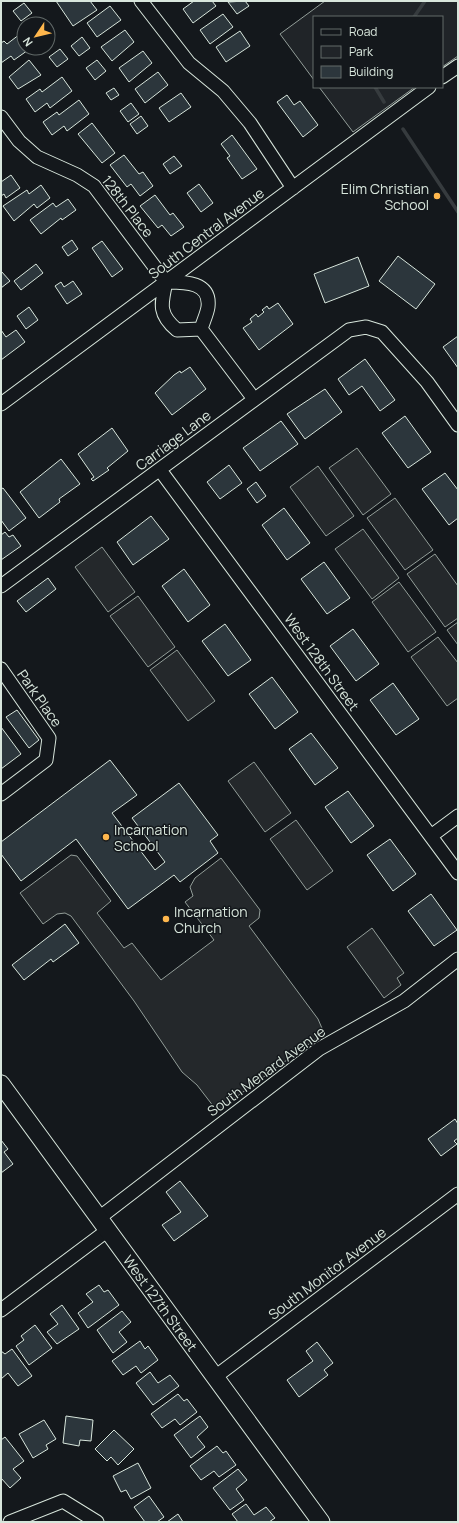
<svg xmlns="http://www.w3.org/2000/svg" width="459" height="1523" font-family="Manrope,sans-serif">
<rect width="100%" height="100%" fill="#14181c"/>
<path fill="#202428" stroke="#939e99" d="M325 1H458V56L442 67V17H314V80L280 34Z
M319 87H415L353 132Z"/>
<path fill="#24282b" stroke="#939e99" d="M357 448 391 494 363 515 329 468Z
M318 466 354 516 326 536 290 487Z
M395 498 433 550 405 570 367 518Z
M363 529 399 578 372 599 335 549Z
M102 547 135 592 108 612 75 567Z
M435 554 458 586V618L445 627 407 574Z
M399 582 436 632 408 652 372 602Z
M138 596 175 647 148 667 110 616Z
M458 622V645L447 630Z
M438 637 458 663V698L447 706 411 657Z
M177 650 215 701 188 721 150 670Z
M254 762 291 813 265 832 228 781Z
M296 820 333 871 307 890 270 839Z
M71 855 77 856 111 901 97 913 124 948 132 943 161 980 214 940 185 902 193 896 190 887 195 878 221 858 260 910 259 918 249 926 318 1019 324 1033 217 1111 197 1085 182 1072 134 1001 71 916 65 913 57 914 43 924 20 893Z
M372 928 404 973 397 978 401 985 384 998 347 947Z"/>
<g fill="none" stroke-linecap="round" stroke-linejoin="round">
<path stroke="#363b3e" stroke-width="3.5" d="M414 17 425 1
M375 87 384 102
M403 129 458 212"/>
</g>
<path fill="#2c363c" stroke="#d8e6dc" d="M56 1H90L97 10 73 26Z
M194 1H212L216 6 193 23 183 9Z
M245 1 249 6 237 14 228 2Z
M24 3 32 13 21 21 13 11Z
M110 6 121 20 97 37 87 23Z
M223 14 233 27 210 44 200 30Z
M125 30 134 42 112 61 101 47Z
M24 31V48H31L14 60 11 56 1 63V43L4 41 7 44Z
M240 31 250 46 226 62 216 47Z
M82 37 90 48 79 56 71 46Z
M60 49 68 59 57 67 49 57Z
M143 51 152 63 129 82 119 68Z
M29 60 41 75 18 89 9 77Z
M97 60 106 71 95 80 86 68Z
M158 72 168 85 145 103 135 89Z
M62 77 72 91 50 108 47 103 35 112 26 99 40 89 42 92Z
M114 88 119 95 111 100 106 93Z
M181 93 191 107 169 122 159 108Z
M287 95 294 105 300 101 318 125 303 137 277 102Z
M79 100 89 114 67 131 64 126 52 135 43 122 57 112 59 115Z
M131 103 139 114 128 122 120 111Z
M141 116 148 126 137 134 130 124Z
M92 123 115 153 102 163 78 134Z
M232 135 257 169 242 179 227 158 230 156 221 144Z
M124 155 139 174 143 172 153 186 140 196 131 184 127 187 110 165Z
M174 156 182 166 170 174 163 164Z
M11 175 20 188 6 198 4 194 1 196V182Z
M199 184 213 203 201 212 187 193Z
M41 185 50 198 37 208 34 204 14 221 3 206 27 190 29 194Z
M155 195 170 215 173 213 184 227 171 236 162 225 158 228 140 206Z
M68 199 76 210 62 220 61 218 41 234 30 220 53 203 56 207Z
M72 240 78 249 68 256 62 247Z
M102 241 123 269 112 277 92 248Z
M398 256 435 284 416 309 379 281Z
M358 257 369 286 325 303 314 274Z
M36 264 43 273 21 290 14 281Z
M1 271 10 281 1 288Z
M73 281 82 294 67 304 55 286 61 282 64 287Z
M278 303 293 324 259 350 243 328 252 322 250 319 256 314 258 317 264 312 262 310 267 306 269 309Z
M29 307 38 320 26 329 17 316Z
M1 330 6 337 16 330 25 342 1 360Z
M458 336V368L443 347Z
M365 359 395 400 380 411 362 386 349 395 338 379Z
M190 367 206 389 172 415 155 393 174 375 180 371 181 373Z
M325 389 342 412 305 439 287 414Z
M405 416 431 452 408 468 382 433Z
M281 421 298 444 260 471 243 448Z
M112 428 128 451 107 468 109 470 93 481 91 479 94 477 78 454Z
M61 459 80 484 59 499 60 502 39 518 20 492Z
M229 465 242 483 220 499 207 482Z
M445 473 458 490V518L449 525 422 489Z
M256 482 266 496 257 503 247 489Z
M3 488 26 518 9 531 1 520V489Z
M284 508 310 543 287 560 262 525Z
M151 516 169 539 133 565 117 542Z
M5 532 9 537 13 535 21 546 1 560V535Z
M324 562 350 598 327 614 301 579Z
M184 569 210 605 188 622 162 586Z
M48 578 56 589 26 612 17 601Z
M225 624 251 660 228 676 202 641Z
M353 629 379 664 356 681 330 646Z
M272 677 298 712 275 729 249 694Z
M393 683 419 719 396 735 370 700Z
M17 710 39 740 29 748 6 717Z
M1 727 21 754 1 769Z
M311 733 338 768 315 785 289 749Z
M110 760 137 795 112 813 155 870 165 862 132 818 179 783 218 835 210 841 218 853 180 882 174 875 128 909 76 839 21 881 1 854V842Z
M348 791 374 826 351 843 325 807Z
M390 839 416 874 393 891 367 855Z
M431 894 457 930 434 946 408 911Z
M65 924 79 943 53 962 51 959 24 980 12 965Z
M455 1119 458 1124V1138L454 1141 457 1144 441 1156 428 1139Z
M1 1140 8 1149 4 1152 13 1164 1 1173Z
M180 1181 208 1216 174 1241 162 1225 181 1212 166 1192Z
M99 1285 104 1292 108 1290 119 1305 88 1328 78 1313 93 1302 86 1294Z
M62 1305 79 1329 57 1344 47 1332 58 1324 50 1314Z
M122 1311 131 1322 119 1332 127 1342 113 1353 97 1330Z
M35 1325 52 1348 29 1365 16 1346 24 1340 21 1336Z
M140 1341 145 1349 148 1346 158 1360 141 1373 136 1366 123 1375 112 1361Z
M317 1342 333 1363 324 1370 328 1375 299 1397 287 1380 313 1361 306 1351Z
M12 1349 32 1376 18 1386 8 1373 1 1379V1351L5 1354Z
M150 1372 158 1383 170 1375 179 1386 153 1405 136 1383Z
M178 1394 184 1401 187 1399 197 1412 180 1425 175 1419 162 1428 151 1414Z
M66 1416 93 1420 91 1441 80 1440 79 1446 63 1443Z
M200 1416 208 1427 197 1437 205 1447 191 1458 174 1435Z
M44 1420 56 1439 46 1445 48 1449 33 1458 19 1434Z
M114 1430 134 1449 118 1465 111 1457 107 1461 95 1449Z
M5 1437 24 1461 13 1469 21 1478 10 1488 1 1478V1440Z
M217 1446 223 1453 226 1451 236 1465 219 1477 214 1471 201 1480 190 1466Z
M138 1463 151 1488 131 1499 126 1490 121 1492 113 1476Z
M238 1469 247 1480 236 1489 244 1500 230 1510 213 1488Z
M149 1496 164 1517 157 1522H145L134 1507Z
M246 1504 254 1515 266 1507 275 1518 269 1522H238L232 1514Z
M178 1514 183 1522H167Z"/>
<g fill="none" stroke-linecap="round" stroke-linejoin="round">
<g stroke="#d8e6dc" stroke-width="15">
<path id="minor" d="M141 1 189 63 223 91 250 123 293 188
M442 77 458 66
M1 117 19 141 37 157 77 175 94 186 166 282C161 304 158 314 177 330L201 329
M166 282C183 282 211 281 208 307 207 314 203 322 201 329
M201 329 254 399
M1 404 429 87
M160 470 458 873
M1 586 349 330 366 327 382 332 427 382 458 425
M1 669 49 738 46 760 1 794
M431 836 458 816
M99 1218 319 1049 404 1001 458 959
M1 1310 108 1230
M215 1377 458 1194
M10 1522 63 1501 97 1522"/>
</g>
<g stroke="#d8e6dc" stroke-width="19">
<g id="major">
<path id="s1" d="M1 1084 321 1522"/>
</g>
</g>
<use href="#minor" stroke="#14181c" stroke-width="13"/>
<use href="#major" stroke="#14181c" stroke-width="17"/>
</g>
<g fill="#ffb74d" stroke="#14181c" stroke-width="1.5">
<circle cx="437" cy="196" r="4"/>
<circle cx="106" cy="837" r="4"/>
<circle cx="166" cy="919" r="4"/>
</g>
<g text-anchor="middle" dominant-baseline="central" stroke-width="3" stroke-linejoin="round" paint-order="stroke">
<g font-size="14" fill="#d8e6dc" stroke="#14181c" text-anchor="start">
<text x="429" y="188" text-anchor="end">Elim Christian<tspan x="429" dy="16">School</tspan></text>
<text x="114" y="829">Incarnation<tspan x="114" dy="16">School</tspan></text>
<text x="174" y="911">Incarnation<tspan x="174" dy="16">Church</tspan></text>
</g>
<g font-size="14" fill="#d8e6dc" stroke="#14181c">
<text transform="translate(128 206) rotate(52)">128th Place</text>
<text transform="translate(206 233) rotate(-37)">South Central Avenue</text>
<text transform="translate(173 440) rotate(-37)">Carriage Lane</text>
<text transform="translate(322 662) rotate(54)">West 128th Street</text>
<text transform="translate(40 698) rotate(55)">Park Place</text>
<text transform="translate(266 1071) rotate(-36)">South Menard Avenue</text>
<text transform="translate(327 1273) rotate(-37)">South Monitor Avenue</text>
<text stroke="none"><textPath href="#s1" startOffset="271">West 127th Street</textPath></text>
</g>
</g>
<rect width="459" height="1523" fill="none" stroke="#d8e6dc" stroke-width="4"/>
<rect x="313" y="16" width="130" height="72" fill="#14181c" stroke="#626a69"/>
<rect x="321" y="29" width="20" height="6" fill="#14181c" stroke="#626a69"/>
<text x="349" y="36" font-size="12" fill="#d8e6dc">Road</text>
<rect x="321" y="46" width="20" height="12" fill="#202428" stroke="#626a69"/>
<text x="349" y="56" font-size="12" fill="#d8e6dc">Park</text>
<rect x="321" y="66" width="20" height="12" fill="#2c363c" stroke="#626a69"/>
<text x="349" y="76" font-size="12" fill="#d8e6dc">Building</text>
<g transform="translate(36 36) rotate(235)"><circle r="19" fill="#14181c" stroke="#626a69"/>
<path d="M0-3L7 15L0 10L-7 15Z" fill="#ffb74d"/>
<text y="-6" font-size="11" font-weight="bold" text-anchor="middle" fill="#d8e6dc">N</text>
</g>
</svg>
